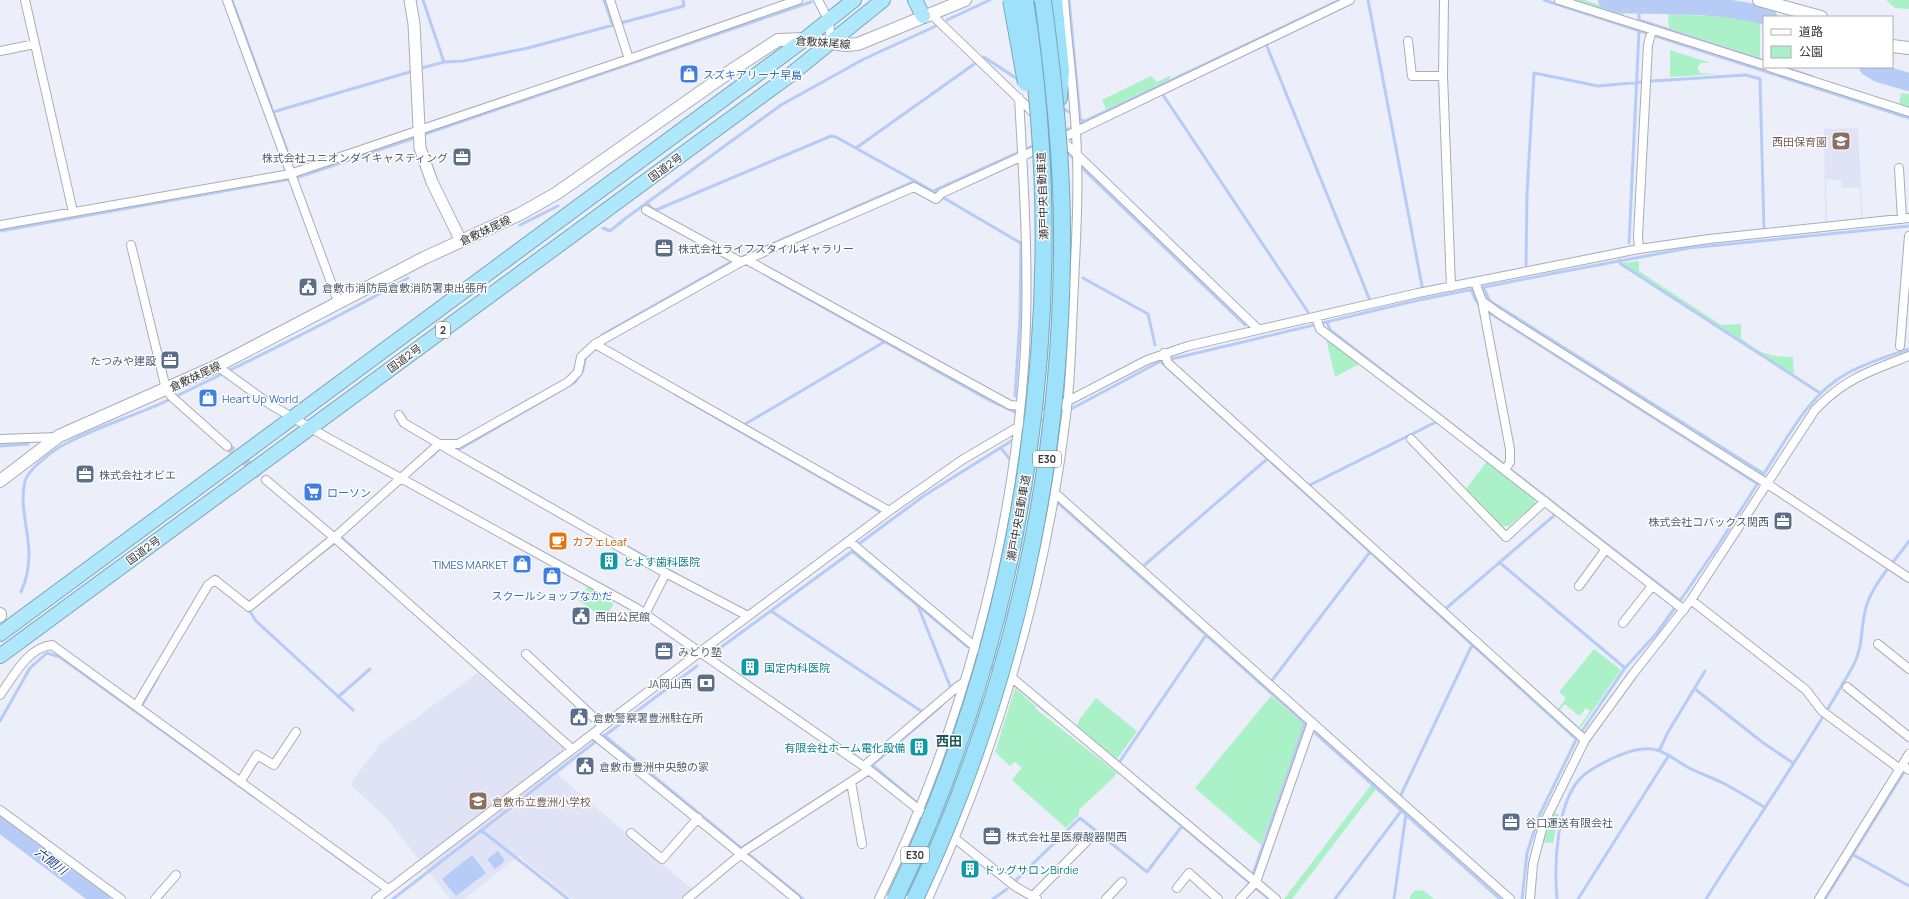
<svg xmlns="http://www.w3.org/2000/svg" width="1909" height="899" font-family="Manrope,'Noto Sans JP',sans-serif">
<rect width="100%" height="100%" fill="#eceefa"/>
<path fill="#e0e3f6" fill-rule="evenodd" d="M1858 128 1863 219 1825 223 1824 129ZM1826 179 1841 180 1842 188 1860 187 1861 219 1827 222Z
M479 672 578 757 557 774 692 889 680 899H572L519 856 464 899H450L386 818 350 784 380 744Z"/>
<path fill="#abf1c7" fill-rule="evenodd" d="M1572 0H1585L1624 14V16Z
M1886 0H1909V9L1895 8Z
M1668 14 1728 17 1760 22V58L1669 28Z
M1670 50 1711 63H1701L1698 66V70L1701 73 1718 74 1670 77Z
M1171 75 1169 80 1106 109 1102 100 1151 76 1157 82Z
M1901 93 1909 94V109L1899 104Z
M1639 261V271L1721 325 1741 324V338C1759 353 1769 357 1793 357L1794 373H1791L1622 263Z
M1326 339 1359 364 1335 377Z
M1487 461 1535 499V504L1509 526H1502L1466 489Z
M588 586 614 604 604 618 578 600Z
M1594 649 1621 670 1579 730 1557 710 1565 700V697L1559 692ZM1565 704 1579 716 1586 708 1590 711 1579 727 1560 710Z
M1015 688 1035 706 1036 709 1117 773 1113 778 1079 810V815L1066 828 1013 781 1012 779 1022 768 1015 762 1010 766 995 752Z
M1271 696 1304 724 1261 845 1195 788Z
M1096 698 1137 731 1117 759 1077 727 1079 720Z
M1371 785 1376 789 1292 899H1284Z
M1554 812 1559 815 1553 843 1543 842Z
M1415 890 1424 891 1434 899H1410V896Z"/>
<path fill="#b6ccf6" d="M498 851 505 861 495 869 487 859Z
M472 855 486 873 456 896 442 879Z"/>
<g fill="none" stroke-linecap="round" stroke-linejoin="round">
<path stroke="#b6ccf6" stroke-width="3" d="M232 0 292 164
M423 0 444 62
M604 0 613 26
M1069 0 1080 118
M1368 0 1422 286
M1544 0 1909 118
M1639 5V20L1764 61
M947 20 990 0
M1266 44 1369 298
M983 59 984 57 1019 80
M1783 67 1813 77
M418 69 444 62 463 61 528 48 684 6 683 0
M1161 92 1308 312
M1061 107 1085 122
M273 112 413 71
M1062 132 1340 0
M422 135 811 2
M856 148 977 62
M1064 149 1073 158
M1082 168 1245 325
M933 191 1035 145
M647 202 651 208 656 210 831 136 836 137 915 181
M520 225 558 206
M603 228 610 231 626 218 781 105 864 59 938 25
M0 231 296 178 417 137
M1629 243 1639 31
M1619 260 1621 264 1820 393
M1526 265 1527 193 1534 73 1598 86 1653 81 1746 75 1760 79 1764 229
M771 278 989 400 1028 418
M1083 278 1148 314 1155 345
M1483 287 1490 301 1764 474
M1471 289 1475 299 1481 307
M1485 310 1758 484
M1327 322 1330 330 1680 601
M602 335 731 262 915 181 1024 245
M1159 360 1576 739
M675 394 881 512
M1015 396 1020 319 1021 243
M1058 416 1159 362 1414 301 1555 273 1689 248 1909 226
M742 426 884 342
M0 446 28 444
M1001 448 1012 462
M456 449 458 450 575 382 583 370 586 356
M431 457 440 448
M1763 475C1787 439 1808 395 1846 374 1865 363 1888 356 1909 349
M1308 486 1438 421
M1046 492 1307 725
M341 537 390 582
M621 543 681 577
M860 543 925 495 1016 438
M852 551 968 647
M321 553 337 541
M1499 562 1625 668
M1140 569 1267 459
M21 592C26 581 29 567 29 554 29 531 19 505 25 481 29 468 55 449 67 443 97 427 131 417 162 403 245 363 328 323 408 278
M918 606 950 686
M249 610 256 621 353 710
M771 611 921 711
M1443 611 1557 513
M716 651 854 550
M1270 683 1370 552
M1016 686 1048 713
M1695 689 1762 742 1793 763
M338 697 370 669
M141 707 158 677
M0 721 30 668 47 653 60 657 263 803
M1315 733 1500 899
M1580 734 1625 668 1656 634 1682 598 1719 544 1758 483
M604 735 803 899
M604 736 697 666
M1659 751 1668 732 1705 671
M1118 764 1206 635
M872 765 916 802
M871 766 941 706
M1137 788 1269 899
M1399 799 1472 645
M481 830 568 899
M322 846 358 872
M740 849 836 787
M1852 854 1909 886
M1252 877 1305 724
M1014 882 1080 818 1147 872 1182 826
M393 899 595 742
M993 899 1007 889
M1335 899 1402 810
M1394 899 1406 814
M1522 899 1527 853 1539 816 1577 738
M1557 899C1554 866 1556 798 1584 775 1592 768 1603 763 1613 758 1626 752 1643 746 1657 750 1669 754 1678 762 1689 768 1701 774 1713 778 1725 784 1738 791 1751 799 1764 807
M1578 899 1669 755
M1706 899C1755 821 1808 746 1853 666 1864 647 1860 624 1867 604 1875 581 1895 561 1909 541
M1825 899 1909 764"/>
<path stroke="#b6ccf6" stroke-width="18" d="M1607 0 1618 4C1663 6 1727 3 1768 17
M1868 67 1878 73 1909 82
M0 823 101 899"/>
<path stroke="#c8cad4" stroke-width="8" stroke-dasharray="8 4" stroke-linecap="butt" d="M227 446 266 480"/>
<g stroke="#aaacb7" stroke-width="10">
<path id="minor" d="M25 0 73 212
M227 0 339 304
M610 0 629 59
M818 0 829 21 831 42
M1444 0 1443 76 1451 287
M1559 0 1764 65
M932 15 1259 330
M1408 41 1412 76H1443
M0 51 35 44
M1769 67 1909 112
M1899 168 1902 219
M646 210 741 262
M0 225 290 174 629 59 798 0
M131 245 166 389 172 397 227 446
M1639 249 1638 236 1648 45 1652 30
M747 260 1010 405 1020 406
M1475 282 1482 301 1497 312 1766 483 1909 578
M1482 301 1510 449V462L1505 470
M1316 317 1320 329 1439 419 1684 610
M595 344 889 511
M1900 346 1909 236
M1164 353 1168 363 1585 740
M217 366 271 405 328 438 638 609 869 770 1016 887 1037 899
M399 415 404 423 453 452 660 570 748 616
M0 439 57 437
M1411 439 1506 537 1545 501
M266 480 336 539 572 749
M1055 493 1510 899
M849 541 1276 899
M1579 586 1606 549
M1691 600 1806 690 1822 711 1900 769
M645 614 666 573
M1623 623 1652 586
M1878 644 1909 669
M526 654 603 726
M1847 687 1909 737
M0 695C13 677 28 647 52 645L388 889
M136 706 208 585 215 580 249 607 334 538 439 444H458L568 382 578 372 581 357 595 344 741 262 914 187 936 199 942 193 1060 139 1350 0
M593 734 796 899
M1902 765 1909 770
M864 766 957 687 963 683
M240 782 257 755 274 765 296 732
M851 782 862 844
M0 810 121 899
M631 833 662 859 698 818
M1177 888 1189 873 1218 899
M1032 897 1087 841
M155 899 176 875
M376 899 700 652 889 511 962 460 1018 427 1147 360 1188 346 1418 293 1639 249 1709 239 1909 218
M687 899 746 850 869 770
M879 899C959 735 1011 549 1024 367 1030 277 1024 188 1019 98
M928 899C998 746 1046 584 1066 416 1071 379 1071 342 1073 305 1075 256 1079 206 1077 157 1076 105 1068 52 1064 0
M1106 899 1122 882
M1240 899 1256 882 1312 722
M1530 899 1533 864 1543 825 1585 740 1633 674 1691 600 1815 410C1844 379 1870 371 1909 356
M1819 899 1909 754"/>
</g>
<g stroke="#aaacb7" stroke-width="13">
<path id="tertiary" d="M410 0 414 24 420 148 432 182 461 241"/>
</g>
<g stroke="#aaacb7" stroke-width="14">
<path id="secondary" d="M1759 0 1821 17
M1892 46 1909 48
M0 481 59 436 217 366 424 258 520 214 557 193 735 68 778 40 805 39 846 45 858 44 965 0
M0 614V616"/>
</g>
<g stroke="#7aa6b8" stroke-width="16">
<path id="trunk" d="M915 0 923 16
M0 634 805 39 854 0
M0 656 790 75 883 0"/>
</g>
<g stroke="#7aa6b8" stroke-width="18">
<path id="motorway" d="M1054 0 1061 71 1059 98"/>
</g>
<use href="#minor" stroke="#fff" stroke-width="8"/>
<use href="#tertiary" stroke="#fff" stroke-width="11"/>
<use href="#secondary" stroke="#fff" stroke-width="12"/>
<use href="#trunk" stroke="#b0e8fb" stroke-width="14"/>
<use href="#motorway" stroke="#9de2fa" stroke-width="16"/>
<g stroke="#7aa6b8" stroke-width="18" stroke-linecap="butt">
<path id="motorway-bridge" d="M1011 0 1026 83
M895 899C1027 621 1073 304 1025 0
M915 899C1011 696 1061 473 1062 249 1063 166 1054 83 1043 0"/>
</g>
<use href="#motorway-bridge" stroke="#9de2fa" stroke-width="16"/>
</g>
<defs>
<g id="shop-square" transform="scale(1)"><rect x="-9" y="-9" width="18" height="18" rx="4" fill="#3f7fe0" stroke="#fff"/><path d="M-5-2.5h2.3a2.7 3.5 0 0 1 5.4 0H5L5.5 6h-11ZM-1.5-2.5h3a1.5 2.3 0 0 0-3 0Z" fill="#fff"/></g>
<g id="school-square" transform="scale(1)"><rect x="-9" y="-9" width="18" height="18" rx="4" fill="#8d6e63" stroke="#fff"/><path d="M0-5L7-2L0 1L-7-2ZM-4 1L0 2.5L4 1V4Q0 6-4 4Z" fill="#fff"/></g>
<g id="office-square" transform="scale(1)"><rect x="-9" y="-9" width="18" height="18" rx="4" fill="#5c6f8a" stroke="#fff"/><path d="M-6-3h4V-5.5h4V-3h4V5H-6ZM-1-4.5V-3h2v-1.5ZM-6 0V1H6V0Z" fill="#fff"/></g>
<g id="civic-square" transform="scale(1)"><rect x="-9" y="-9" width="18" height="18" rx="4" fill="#5c6f8a" stroke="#fff"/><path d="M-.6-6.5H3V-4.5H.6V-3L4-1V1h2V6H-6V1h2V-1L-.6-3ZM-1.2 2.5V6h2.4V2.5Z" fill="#fff"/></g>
<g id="supermarket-square" transform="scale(1)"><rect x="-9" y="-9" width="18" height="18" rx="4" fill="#3f7fe0" stroke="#fff"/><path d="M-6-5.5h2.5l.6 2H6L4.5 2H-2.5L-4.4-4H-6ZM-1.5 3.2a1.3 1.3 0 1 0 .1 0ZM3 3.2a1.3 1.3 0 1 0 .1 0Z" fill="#fff"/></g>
<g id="cafe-square" transform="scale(1)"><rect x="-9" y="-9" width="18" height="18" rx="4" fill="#e8710a" stroke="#fff"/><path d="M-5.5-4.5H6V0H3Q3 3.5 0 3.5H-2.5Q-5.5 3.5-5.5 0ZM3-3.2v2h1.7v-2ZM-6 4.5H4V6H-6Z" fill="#fff"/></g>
<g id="building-square" transform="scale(1)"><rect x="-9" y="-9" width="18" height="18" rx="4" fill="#0f9aa8" stroke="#fff"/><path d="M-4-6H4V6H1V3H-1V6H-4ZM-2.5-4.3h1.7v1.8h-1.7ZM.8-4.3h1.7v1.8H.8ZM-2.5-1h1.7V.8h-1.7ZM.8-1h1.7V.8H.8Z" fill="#fff"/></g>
<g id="bank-square" transform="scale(1)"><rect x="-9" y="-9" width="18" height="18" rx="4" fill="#5c6f8a" stroke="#fff"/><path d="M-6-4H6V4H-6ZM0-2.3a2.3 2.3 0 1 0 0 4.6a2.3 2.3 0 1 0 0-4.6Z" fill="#fff"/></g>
</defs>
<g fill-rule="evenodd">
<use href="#shop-square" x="689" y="74"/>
<use href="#school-square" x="1841" y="141"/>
<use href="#office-square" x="462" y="157"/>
<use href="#office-square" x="664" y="248"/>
<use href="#civic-square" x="308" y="287"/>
<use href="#office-square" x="170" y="360"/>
<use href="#shop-square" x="208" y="398"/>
<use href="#office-square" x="85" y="474"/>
<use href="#supermarket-square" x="313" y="492"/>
<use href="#office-square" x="1783" y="521"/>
<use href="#cafe-square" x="558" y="541"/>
<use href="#building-square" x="609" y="561"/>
<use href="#shop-square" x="522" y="564"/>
<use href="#shop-square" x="552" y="576"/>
<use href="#civic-square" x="581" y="616"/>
<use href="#office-square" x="664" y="651"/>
<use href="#building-square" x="750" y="667"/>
<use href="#bank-square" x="706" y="683"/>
<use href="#civic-square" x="579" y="717"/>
<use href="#building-square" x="919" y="747"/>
<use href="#civic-square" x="585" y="766"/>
<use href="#school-square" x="478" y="801"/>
<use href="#office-square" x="1511" y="822"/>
<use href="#office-square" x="992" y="836"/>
<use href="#building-square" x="970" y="869"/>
</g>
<g text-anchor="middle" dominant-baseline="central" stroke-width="3" stroke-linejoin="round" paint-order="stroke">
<g fill="#fff" stroke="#747477" stroke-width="1">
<rect x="436" y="322" width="14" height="16" rx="3"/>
<rect x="1033" y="451" width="28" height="16" rx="3"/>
<rect x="901" y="847" width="28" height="16" rx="3"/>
</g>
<g font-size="10" font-weight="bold" fill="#38383d">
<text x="443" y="330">2</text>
<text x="1047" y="459">E30</text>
<text x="915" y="855">E30</text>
</g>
<g font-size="11" fill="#38383d" stroke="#fff">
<text transform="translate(823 42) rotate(4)">倉敷妹尾線</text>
<text transform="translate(665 167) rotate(-36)">国道2号</text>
<text transform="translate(1042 196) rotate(-92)">瀬戸中央自動車道</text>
<text transform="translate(485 230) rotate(-25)">倉敷妹尾線</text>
<text transform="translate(404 358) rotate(-36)">国道2号</text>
<text transform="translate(195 376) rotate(-25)">倉敷妹尾線</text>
<text transform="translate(1018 518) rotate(-80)">瀬戸中央自動車道</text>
<text transform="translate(143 550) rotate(-36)">国道2号</text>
</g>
<g font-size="11" fill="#366cbe" stroke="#fff" text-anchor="start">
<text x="703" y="74">スズキアリーナ早島</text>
<text x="222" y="398">Heart Up World</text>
<text x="327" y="492">ローソン</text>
<text x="508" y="564" text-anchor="end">TIMES MARKET</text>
<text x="552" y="595" text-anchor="middle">スクールショップなかだ</text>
</g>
<g font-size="11" fill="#785e54" stroke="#fff" text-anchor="end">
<text x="1827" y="141">西田保育園</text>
<text x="492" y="801" text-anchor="start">倉敷市立豊洲小学校</text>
</g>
<g font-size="11" fill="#4e5e75" stroke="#fff" text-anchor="start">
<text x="448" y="157" text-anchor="end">株式会社ユニオンダイキャスティング</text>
<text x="678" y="248">株式会社ライフスタイルギャラリー</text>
<text x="322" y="287">倉敷市消防局倉敷消防署東出張所</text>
<text x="156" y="360" text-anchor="end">たつみや建設</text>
<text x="99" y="474">株式会社オビエ</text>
<text x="1769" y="521" text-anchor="end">株式会社コバックス関西</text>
<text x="595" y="616">西田公民館</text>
<text x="678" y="651">みどり塾</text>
<text x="692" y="683" text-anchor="end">JA岡山西</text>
<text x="593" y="717">倉敷警察署豊洲駐在所</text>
<text x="599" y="766">倉敷市豊洲中央憩の家</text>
<text x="1525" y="822">谷口運送有限会社</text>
<text x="1006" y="836">株式会社星医療酸器関西</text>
</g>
<g font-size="11" fill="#c56008" stroke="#fff" text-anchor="start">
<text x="572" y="541">カフェLeaf</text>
</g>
<g font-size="11" fill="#0d838f" stroke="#fff" text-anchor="start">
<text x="623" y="561">とよす歯科医院</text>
<text x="764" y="667">国定内科医院</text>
<text x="905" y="747" text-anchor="end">有限会社ホーム電化設備</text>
<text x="984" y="869">ドッグサロンBirdie</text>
</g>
<g font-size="12" font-style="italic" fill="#193b89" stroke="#fff">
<text transform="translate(51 861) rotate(37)">六間川</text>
</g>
<g font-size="13" font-weight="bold" fill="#1b565c" stroke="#fff">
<text x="949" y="741">西田</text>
</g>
</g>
<rect x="1763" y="16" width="130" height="52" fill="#ffffff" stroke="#afafb1"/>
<rect x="1771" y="29" width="20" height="6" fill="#ffffff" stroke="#afafb1"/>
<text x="1799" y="36" font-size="12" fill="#38383d">道路</text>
<rect x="1771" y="46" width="20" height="12" fill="#abf1c7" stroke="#afafb1"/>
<text x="1799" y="56" font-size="12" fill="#38383d">公園</text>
</svg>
